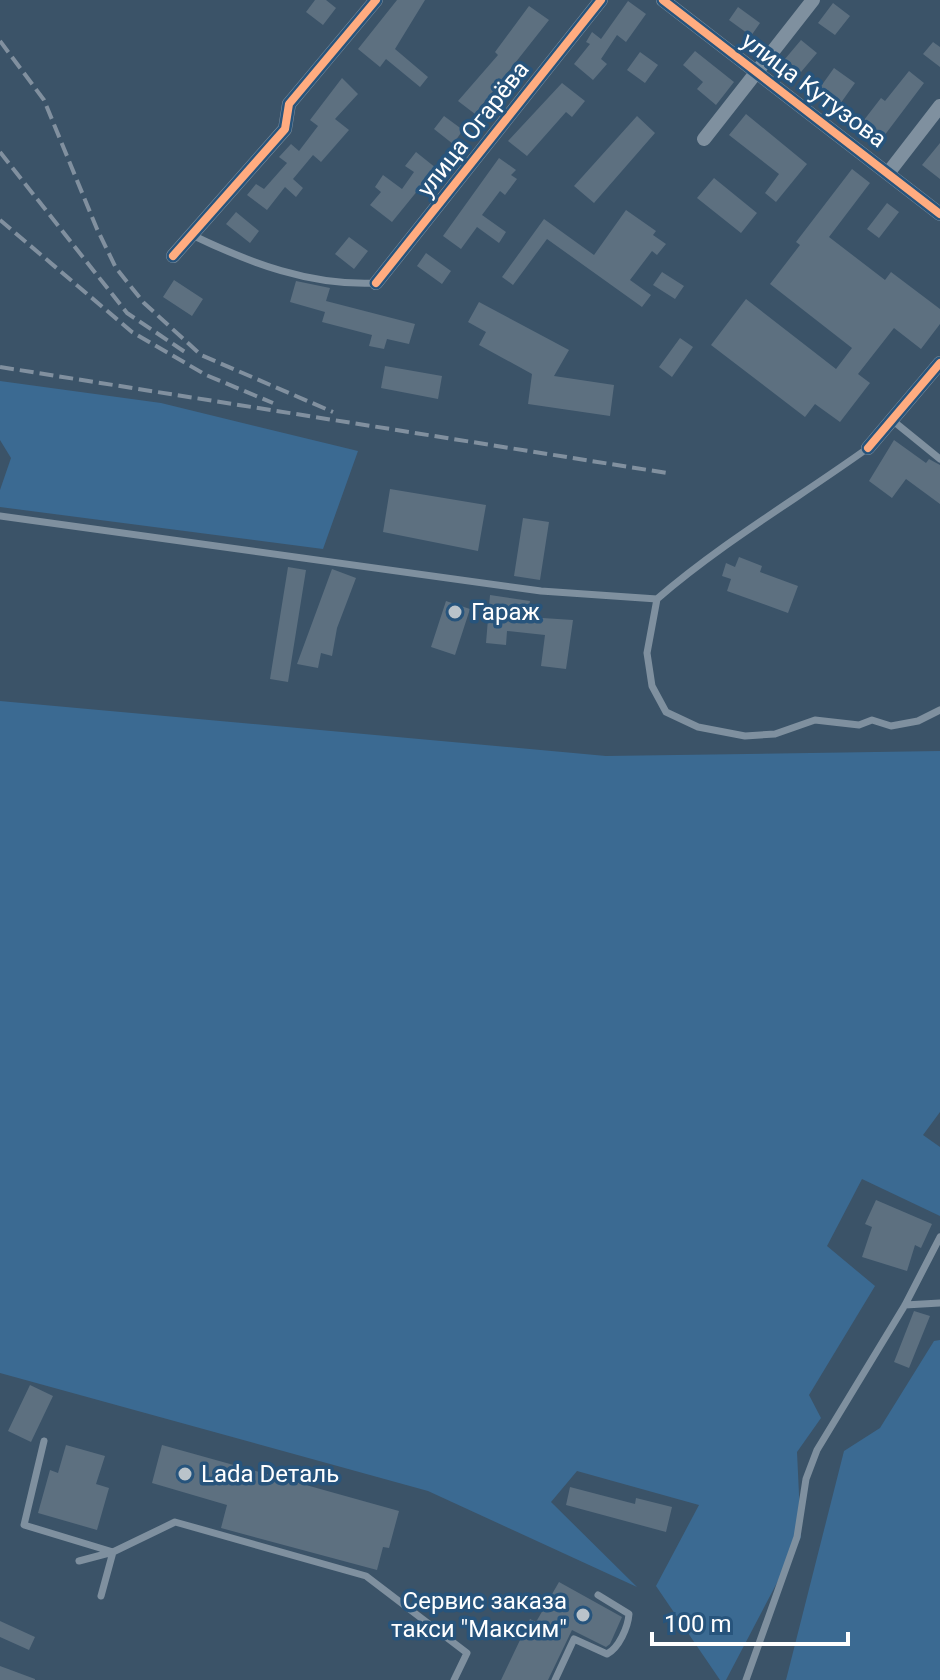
<svg xmlns="http://www.w3.org/2000/svg" width="940" height="1680" font-family="Roboto,sans-serif">
<rect width="100%" height="100%" fill="#3b5368"/>
<path fill="#3b6a92" d="M0 381 161 403 358 451 323 549 0 507V490L11 458 0 440Z
M0 701 606 756 940 751V1112L923 1135 940 1147V1216L862 1179 827 1246 875 1286 809 1395 821 1418 797 1452 801 1537 726 1680H720L656 1586 699 1505 577 1471 551 1502 637 1587 428 1491 0 1373Z
M940 1340V1680H786L844 1451 880 1428 934 1341Z"/>
<path fill="#5d7080" d="M315 0H326L336 8 323 25 306 12Z
M397 0H425L395 49 428 77 420 87 386 59 380 67 358 49Z
M628 1 646 14 626 42 617 35 601 59 607 64 593 80 574 64 590 44 586 42 592 32 601 39Z
M833 3 850 16 835 35 818 23Z
M529 6 549 20 475 114 458 101 498 55 495 52Z
M738 7 760 23 751 36 729 20Z
M801 40 817 53 801 72 785 59Z
M933 42 940 47V67L923 54Z
M695 51 734 82 716 105 697 89 703 82 683 65Z
M640 52 658 65 645 83 627 70Z
M834 68 855 83 840 104 819 89Z
M909 71 924 83 884 136 864 120 881 98 885 101Z
M342 78 358 94 335 119 349 130 321 162 313 155 293 179 303 188 296 197 285 187 267 210 247 195 256 184 264 189 287 163 279 157 291 144 299 151 318 126 310 120Z
M562 83 585 101 572 117 566 112 527 156 508 141Z
M746 114 807 164 776 202 765 193 779 174 729 135Z
M444 116 463 130 453 144 434 129Z
M637 116 655 133 594 203 574 186Z
M940 143V179L922 165Z
M416 152 436 168 392 222 370 205 381 192 375 187 383 175 402 189 414 172 405 166Z
M499 158 516 170 511 175 517 179 505 195 500 191 482 215 506 232 499 243 477 227 461 249 443 236Z
M852 169 870 183 829 237 885 280 891 272 940 309V324L921 349 894 328 858 374 870 383 840 422 815 404 805 417 711 345 746 299 836 369 852 348 770 284 800 245 796 242Z
M714 178 757 213 741 233 697 198Z
M887 203 899 212 879 238 867 229Z
M626 210 656 231 653 235 666 244 657 255 652 251 630 280 651 295 642 307 547 239 513 285 502 277 544 219 594 255Z
M236 212 259 231 250 243 226 224Z
M349 237 368 251 354 269 335 254Z
M426 253 451 271 442 284 417 266Z
M662 272 684 286 675 299 653 285Z
M174 280 203 299 192 316 163 297Z
M296 281 330 288 326 301 415 324 409 344 387 339 384 349 369 346 372 335 322 322 325 312 290 302Z
M479 302 569 350 554 376 614 385 610 416 528 404 532 374 479 345 486 332 468 322Z
M680 338 693 347 672 377 659 367Z
M385 366 442 376 438 399 381 388Z
M894 440 926 463 929 459 940 465V504L906 479 892 498 869 481Z
M390 489 486 505 478 551 383 532Z
M523 518 549 522 540 580 514 576Z
M739 557 762 566 760 572 798 586 788 613 727 591 731 579 722 576 726 563 735 567Z
M288 567 306 570 288 682 270 679Z
M332 569 356 578 337 628 332 656 321 653 318 668 297 664Z
M490 595 530 601 527 617 573 620 566 669 541 666 545 635 507 631 506 645 486 643Z
M446 601 470 609 455 655 431 647Z
M876 1200 932 1224 921 1248 915 1245 907 1271 862 1257 872 1227 865 1224Z
M914 1311 930 1316 909 1368 894 1362Z
M30 1385 53 1396 31 1442 8 1431Z
M66 1445 105 1456 96 1484 109 1488 97 1530 38 1513 50 1470 58 1473Z
M162 1445 399 1511 389 1548 383 1547 377 1570 221 1528 227 1505 152 1483Z
M570 1487 635 1504 636 1498 672 1507 666 1532 566 1505Z
M559 1582 622 1617 610 1644 606 1647 572 1630 548 1680H501L530 1619 536 1622Z
M0 1621 35 1637 29 1650 0 1637Z
M0 1666 35 1679V1680H0Z"/>
<g fill="none" stroke-linecap="round" stroke-linejoin="round">
<path stroke="#7f909f" stroke-width="7" d="M192 235C250 263 310 286 376 283
M892 420 940 459
M0 516 541 591 657 599C723 542 797 499 868 448
M657 599 647 653 652 686 666 712 698 727 745 736 775 734 815 720 859 725 872 720 891 726 918 721 940 710
M905 1305 940 1303
M44 1441 24 1525 113 1552 175 1522 366 1576 467 1653 454 1680
M79 1561 113 1552 101 1596
M555 1680 574 1639 607 1654C619 1648 628 1627 629 1614L598 1595
M746 1680 797 1537 806 1479 817 1450 905 1305 940 1237"/>
<path stroke="#7f909f" stroke-width="14" d="M663 0 940 214
M704 139 813 0
M889 172 940 106
M173 256 285 129 289 104 376 0
M376 283 601 0
M868 448 940 363"/>
<path stroke="#81909f" stroke-width="4" stroke-dasharray="14 6" stroke-linecap="butt" d="M0 41 44 100 97 229 116 268 144 303 201 355 333 412
M0 152 127 313 185 352
M0 220 132 332 206 375 273 403
M0 367 667 473"/>
<g stroke="#27547c" stroke-width="13">
<path id="cycleway" d="M663 0 940 214
M173 256 285 129 289 104 376 0
M376 283 601 0
M868 448 940 363"/>
</g>
<use href="#cycleway" stroke="#ffac80" stroke-width="8"/>
</g>
<g fill="#bac3ca" stroke="#27547c" stroke-width="3">
<circle cx="455" cy="612" r="8"/>
<circle cx="185" cy="1474" r="8"/>
<circle cx="583" cy="1615" r="8"/>
</g>
<g text-anchor="middle" dominant-baseline="central" stroke-width="7" stroke-linejoin="round" paint-order="stroke">
<g font-size="24" fill="#fff" stroke="#27547c">
<text transform="translate(814 90) rotate(37)">улица Кутузова</text>
<text transform="translate(473 129) rotate(-52)">улица Огарёва</text>
</g>
<g font-size="24" fill="#fff" stroke="#27547c" text-anchor="start">
<text x="471" y="612">Гараж</text>
<text x="201" y="1474">Lada Dеталь</text>
<text x="567" y="1601" text-anchor="end">Сервис заказа<tspan x="567" dy="28">такси "Максим"</tspan></text>
</g>
</g>
<path d="M652 1632v12h196v-12" fill="none" stroke="#ffffff" stroke-width="4"/>
<text x="664" y="1632" font-size="24" fill="#ffffff" stroke="#27547c" stroke-width="6" paint-order="stroke">100 m</text>
</svg>
